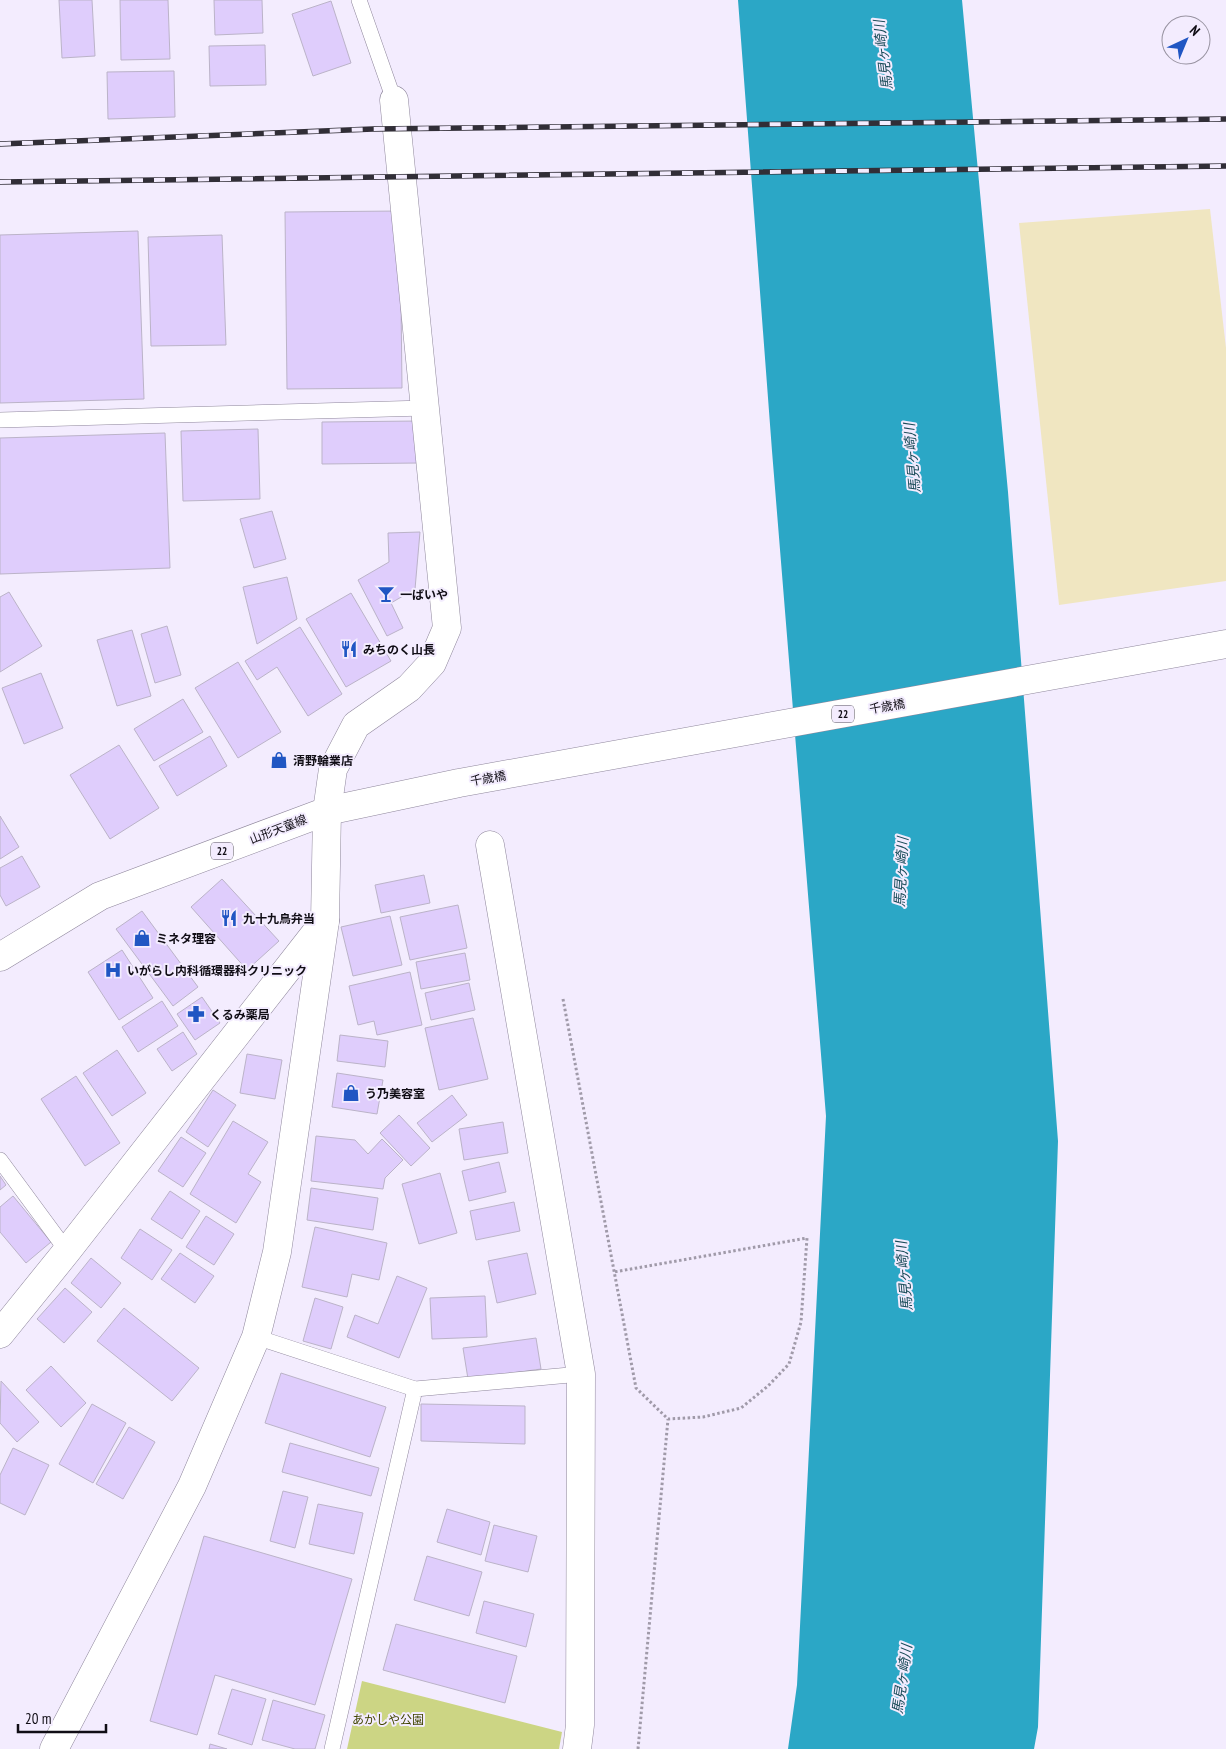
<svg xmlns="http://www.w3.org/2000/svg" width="1226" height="1749" font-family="'PT Sans Narrow','Noto Sans JP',sans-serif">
<rect width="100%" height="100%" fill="#f3ecfe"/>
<path fill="#ccd584" d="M362 1681 562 1732 559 1749H347Z"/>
<path fill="#f0e6c1" d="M1210 209 1226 348V581L1059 605 1019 223Z"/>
<path fill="#2ba7c6" d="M738 0H962L1008 492 1058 1141 1038 1727 1034 1749H788L797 1685 826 1116 772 451Z"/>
<path fill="#dfcdfc" stroke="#bbb3c8" d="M59 0H92L95 56 62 58Z
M120 0H168L170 59 121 60Z
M214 0H262L263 33 215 35Z
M331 1 351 63 313 76 292 14Z
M265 45 266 85 210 86 209 46Z
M174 71 175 117 108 119 107 72Z
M400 211 402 388 287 389 285 212Z
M138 231 144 399 0 403V235Z
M222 235 226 345 151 346 148 237Z
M418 421 419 463 322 464V422Z
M258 429 260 499 183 501 181 431Z
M165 433 170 568 0 574V438Z
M272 511 286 559 254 568 240 519Z
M420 532 415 589 391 603 403 628 387 636 358 580 389 562 388 533Z
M287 577 297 619 257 644 243 587Z
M9 592 42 646 0 672V597Z
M351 593 391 661 346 687 306 619Z
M167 626 181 675 155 683 141 634Z
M300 627 342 694 308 716 277 667 257 680 245 661Z
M132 630 151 696 117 706 97 640Z
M238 662 281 732 238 758 195 688Z
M41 673 63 728 24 744 2 688Z
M183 699 203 732 154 761 134 729Z
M210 736 227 766 177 796 159 766Z
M119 745 159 808 110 839 70 775Z
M0 816 19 847 0 859Z
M22 856 40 887 6 906 0 895V868Z
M424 875 430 903 381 913 375 885Z
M222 879 279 941 247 970 191 907Z
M458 905 467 948 410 960 400 917Z
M142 911 198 987 173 1006 116 929Z
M390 916 402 965 353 976 341 927Z
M122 950 153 998 119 1020 88 972Z
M465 953 470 980 421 989 416 962Z
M410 972 422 1025 377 1035 374 1021 358 1025 349 986Z
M469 983 475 1010 431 1020 425 993Z
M202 997 220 1023 195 1040 177 1014Z
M162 1001 178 1026 138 1052 122 1027Z
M473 1018 488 1079 439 1090 425 1028Z
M183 1032 197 1054 172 1071 157 1049Z
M340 1035 388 1041 385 1067 337 1061Z
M117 1050 146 1093 112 1116 83 1073Z
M247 1054 282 1060 275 1099 240 1093Z
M337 1073 383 1080 377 1114 332 1107Z
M76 1076 120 1143 85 1166 41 1099Z
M213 1090 236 1105 208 1147 186 1132Z
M452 1095 467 1115 432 1142 417 1123Z
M399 1115 430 1148 411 1166 380 1133Z
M233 1121 268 1142 248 1174 261 1182 236 1223 190 1194Z
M503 1122 508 1153 464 1160 459 1129Z
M316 1136 355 1140 368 1154 382 1139 403 1160 385 1178 383 1189 311 1181Z
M181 1137 206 1153 183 1187 158 1171Z
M499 1162 506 1192 469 1201 462 1171Z
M440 1173 457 1233 419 1244 402 1184Z
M0 1176 6 1185 0 1190Z
M311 1188 378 1198 373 1230 307 1220Z
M170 1191 200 1211 182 1239 151 1219Z
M13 1196 51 1242 26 1263 0 1232V1207Z
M514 1202 520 1231 476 1240 470 1211Z
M206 1216 234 1234 214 1265 186 1247Z
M315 1227 387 1243 379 1280 352 1274 347 1297 302 1287Z
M140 1229 172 1250 152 1280 121 1258Z
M180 1253 214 1276 195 1303 161 1279Z
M527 1253 536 1294 497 1303 488 1261Z
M91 1258 121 1283 101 1308 71 1283Z
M397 1276 427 1288 399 1358 347 1337 355 1315 378 1324Z
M65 1288 92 1312 64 1343 37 1319Z
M485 1296 487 1337 432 1339 430 1298Z
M315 1298 343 1307 331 1349 303 1341Z
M124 1308 199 1368 172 1401 97 1341Z
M536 1338 541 1369 468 1379 463 1348Z
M51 1366 86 1403 61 1427 26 1390Z
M281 1373 386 1407 370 1457 265 1423Z
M1 1381 39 1422 17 1442 0 1423Z
M92 1404 126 1423 93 1483 59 1464Z
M421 1404 525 1406V1444L421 1441Z
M129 1427 155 1442 123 1499 96 1484Z
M290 1443 379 1468 371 1496 282 1472Z
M13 1448 49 1465 25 1515 0 1503V1475Z
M283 1491 308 1497 295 1548 270 1541Z
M318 1504 363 1513 354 1554 309 1544Z
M447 1509 490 1522 481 1555 437 1542Z
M494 1525 537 1536 528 1572 485 1561Z
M204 1536 352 1579 315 1705 215 1675 197 1735 150 1721Z
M427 1556 482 1572 469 1616 414 1600Z
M484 1601 534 1614 526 1647 476 1633Z
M396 1624 517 1656 505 1703 383 1670Z
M232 1689 266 1699 252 1745 218 1734Z
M273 1700 325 1715 315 1749H295L262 1740Z
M210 1744 227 1749H209Z"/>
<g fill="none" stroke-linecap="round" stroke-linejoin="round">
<g stroke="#8f879c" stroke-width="16">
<path id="service" d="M359 0 394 100
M0 420 425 408
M0 1160 67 1251
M256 1337 415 1389 332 1749
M415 1389 581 1374"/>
</g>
<g stroke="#8f879c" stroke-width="29">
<path id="minor" d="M327 811 333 769 356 725 409 688 432 663 447 628 394 100
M490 845 581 1374 580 1725 577 1749
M0 1334 67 1251 325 921"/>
</g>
<g stroke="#8f879c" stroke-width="29">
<path id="tertiary" d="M54 1749 192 1486 256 1337 277 1252 325 921 327 811"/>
</g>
<g stroke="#8f879c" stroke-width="29">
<path id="primary" d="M0 957 100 896 327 811 459 783 1226 644"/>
</g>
<path stroke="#a09aa9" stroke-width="3" stroke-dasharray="2.5 2.5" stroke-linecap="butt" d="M563 999 636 1388 668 1419 703 1417 741 1408 768 1386 789 1364 801 1322 807 1238 614 1272
M638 1749 668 1419"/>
<use href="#service" stroke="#fff" stroke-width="15"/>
<use href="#minor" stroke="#fff" stroke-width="28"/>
<use href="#tertiary" stroke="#fff" stroke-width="28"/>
<use href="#primary" stroke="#fff" stroke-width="28"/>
<g stroke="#312e37" stroke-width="5.5">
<path id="rail" d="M0 144 373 129 1226 119
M0 182 1226 166"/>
</g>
<use href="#rail" stroke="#f3ecfe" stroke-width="4" stroke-dasharray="11" stroke-linecap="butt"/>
</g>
<defs>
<g id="bar-bare" transform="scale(1.35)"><path d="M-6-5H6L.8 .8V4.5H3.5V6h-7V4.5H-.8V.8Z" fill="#2056c3" stroke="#f3ecfe" stroke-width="2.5" paint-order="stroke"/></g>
<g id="restaurant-bare" transform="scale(1.35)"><path d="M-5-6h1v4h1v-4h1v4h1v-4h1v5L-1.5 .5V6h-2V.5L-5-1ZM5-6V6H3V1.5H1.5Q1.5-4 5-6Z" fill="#2056c3" stroke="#f3ecfe" stroke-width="2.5" paint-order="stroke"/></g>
<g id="shop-bare" transform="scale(1.35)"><path d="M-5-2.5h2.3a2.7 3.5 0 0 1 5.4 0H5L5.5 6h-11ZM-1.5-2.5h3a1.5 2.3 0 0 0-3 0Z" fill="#2056c3" stroke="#f3ecfe" stroke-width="2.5" paint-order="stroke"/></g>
<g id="hospital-bare" transform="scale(1.35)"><path d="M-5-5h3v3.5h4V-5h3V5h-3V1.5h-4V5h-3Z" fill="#2056c3" stroke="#f3ecfe" stroke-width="2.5" paint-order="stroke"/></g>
<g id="pharmacy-bare" transform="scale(1.35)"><path d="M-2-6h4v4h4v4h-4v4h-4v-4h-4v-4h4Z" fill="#2056c3" stroke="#f3ecfe" stroke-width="2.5" paint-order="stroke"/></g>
</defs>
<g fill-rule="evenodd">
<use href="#bar-bare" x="386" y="594"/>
<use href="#restaurant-bare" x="349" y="649"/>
<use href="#shop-bare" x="279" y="760"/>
<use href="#restaurant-bare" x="229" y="918"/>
<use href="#shop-bare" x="142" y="938"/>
<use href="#hospital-bare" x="113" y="970"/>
<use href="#pharmacy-bare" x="196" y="1014"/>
<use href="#shop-bare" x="351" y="1093"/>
</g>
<g text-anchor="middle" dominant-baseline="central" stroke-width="4" stroke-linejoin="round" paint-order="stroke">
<g fill="#f3ecfe" stroke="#54505b" stroke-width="1">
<rect x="832" y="705.5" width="22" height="17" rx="4"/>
<rect x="211" y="842.5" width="22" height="17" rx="4"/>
</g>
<g font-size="11" font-weight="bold" fill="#100d15">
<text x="843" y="714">22</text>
<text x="222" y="851">22</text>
</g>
<g font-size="12" font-weight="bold" fill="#100d15" stroke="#f3ecfe" text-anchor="start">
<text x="400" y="594">一ぱいや</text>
<text x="363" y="649">みちのく山長</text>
<text x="293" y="760">清野輪業店</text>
<text x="243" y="918">九十九鳥弁当</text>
<text x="156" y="938">ミネタ理容</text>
<text x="127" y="970">いがらし内科循環器科クリニック</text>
<text x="210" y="1014">くるみ薬局</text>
<text x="365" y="1093">う乃美容室</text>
</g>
<g font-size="12" fill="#100d15" stroke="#f3ecfe">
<text transform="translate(887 706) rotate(-10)">千歳橋</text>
<text transform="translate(488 778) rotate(-10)">千歳橋</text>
<text transform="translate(278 829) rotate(-21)">山形天童線</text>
</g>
<g font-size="12" fill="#404400" stroke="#f3ecfe">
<text x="388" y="1719">あかしや公園</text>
</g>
<g font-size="14" font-style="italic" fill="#194b58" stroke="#f3ecfe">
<text transform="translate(883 55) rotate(-97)">馬見ヶ崎川</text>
<text transform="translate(912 458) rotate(-95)">馬見ヶ崎川</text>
<text transform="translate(901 872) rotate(-87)">馬見ヶ崎川</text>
<text transform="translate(904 1276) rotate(-95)">馬見ヶ崎川</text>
<text transform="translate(902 1679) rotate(-82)">馬見ヶ崎川</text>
</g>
</g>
<g transform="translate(1186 40) rotate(44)"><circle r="24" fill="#f3ecfe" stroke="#9893a1"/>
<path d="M0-4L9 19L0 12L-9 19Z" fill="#2056c3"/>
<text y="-8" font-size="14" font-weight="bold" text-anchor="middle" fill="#100d15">N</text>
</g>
<path d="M18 1724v8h88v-8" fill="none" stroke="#100d15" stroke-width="2.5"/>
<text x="25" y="1724" font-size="15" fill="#100d15" stroke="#f3ecfe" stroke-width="4" paint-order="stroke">20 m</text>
</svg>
